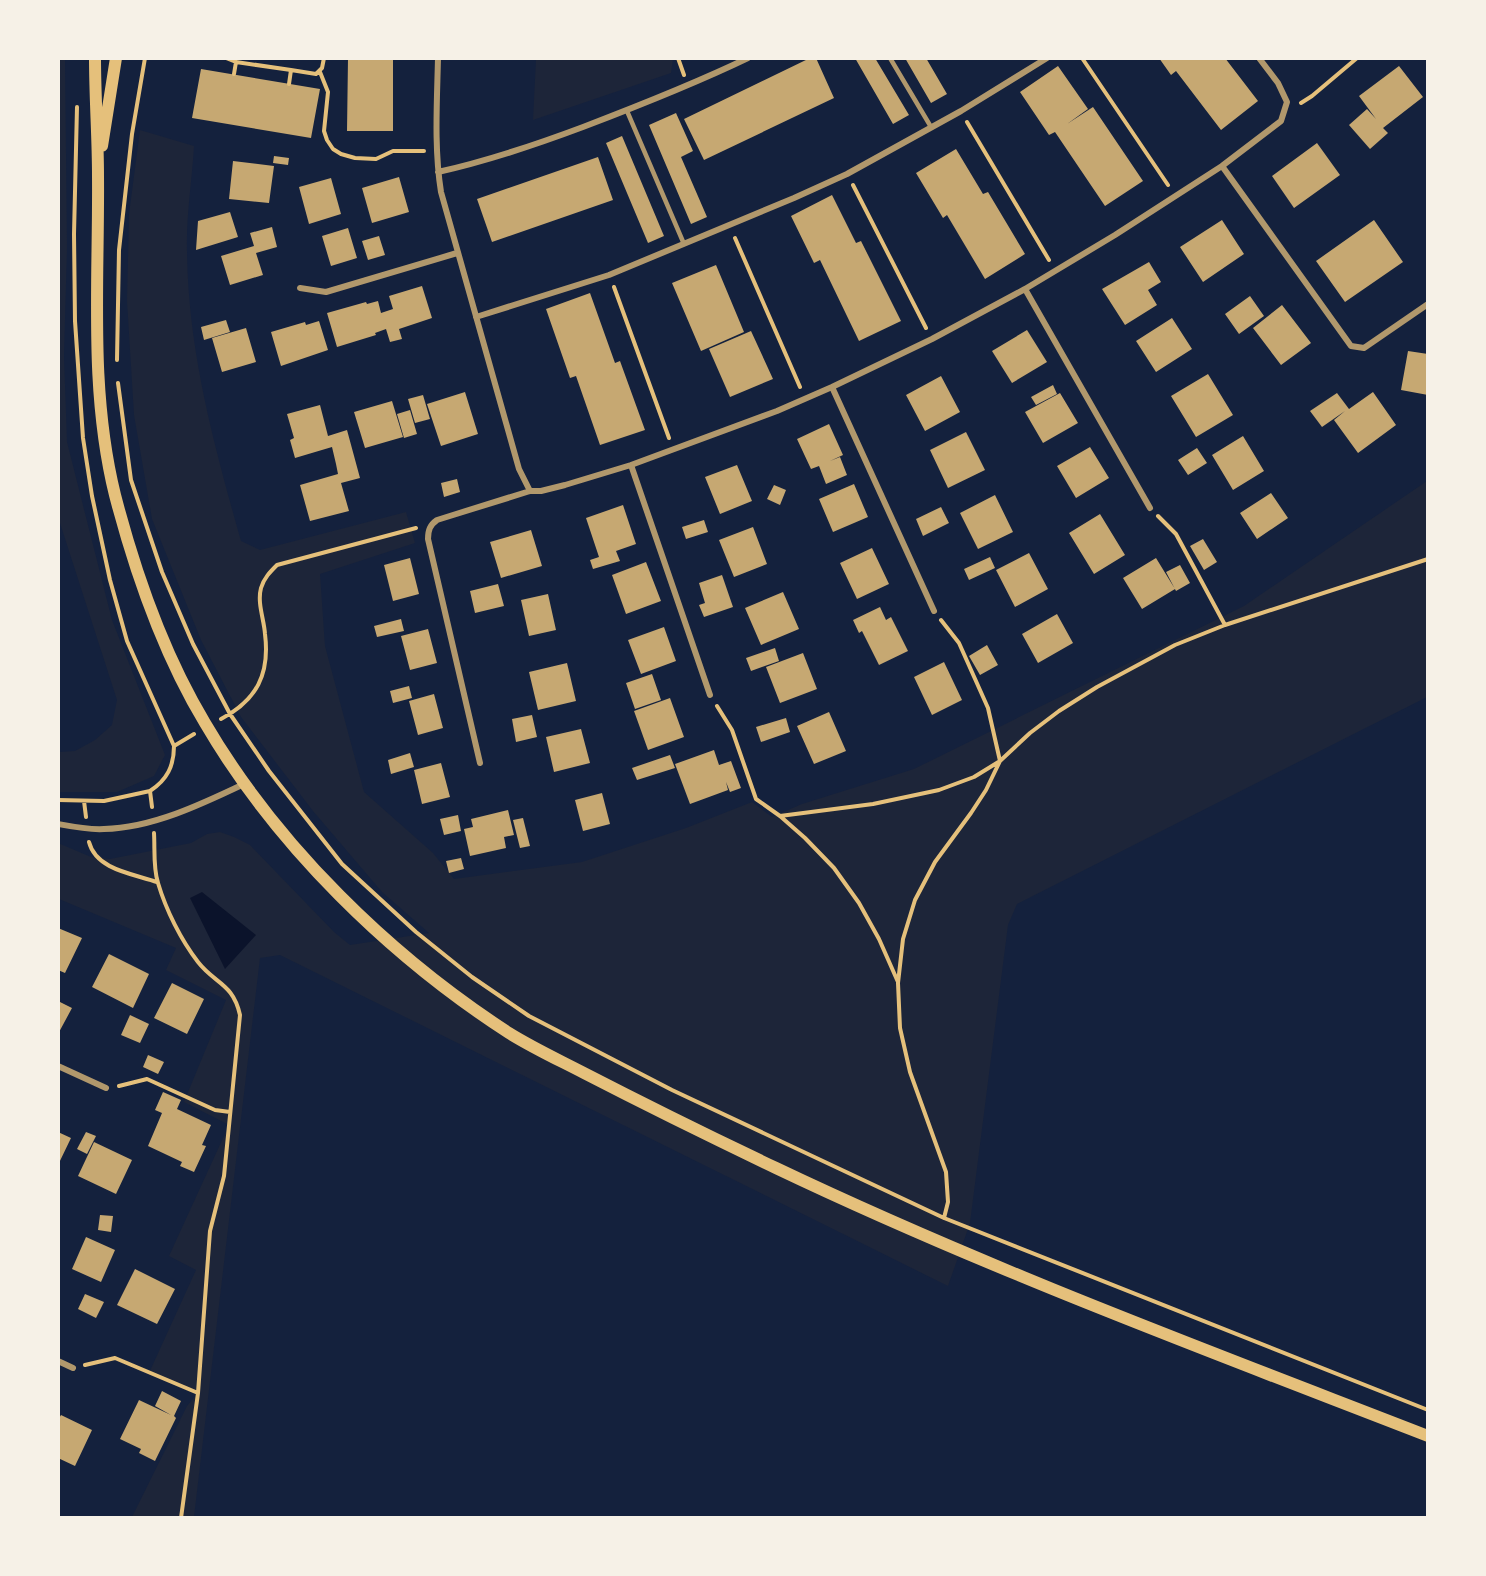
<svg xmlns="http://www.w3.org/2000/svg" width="1486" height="1576" font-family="Mulish,sans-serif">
<rect width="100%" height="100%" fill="#14213d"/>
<path fill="#1d2539" d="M58 59H65L67 248 64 356 67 442 112 620 165 755 154 776 117 792H59V752L75 751 95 740 112 725 117 700 59 520Z
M536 59V58L673 59 671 73 533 120Z
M140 130 194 146C192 181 186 216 187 251 188 351 214 445 241 541L260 550 406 512 415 543 320 574 325 646 364 792 433 853 454 879 582 862 686 828 752 802 772 817 802 804 914 769 1244 606 1427 481V697L1017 904 1008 925 970 1223 948 1286 280 955 260 958 194 1517H132L187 1406 197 1394 149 1373 196 1270 169 1256 229 1125 184 1102 226 1000 166 970 176 948 59 899 58 843 91 857 110 859 191 843 207 834 220 832 234 837 250 845 334 932 350 945 429 933 382 892 313 811 241 717 201 640 152 519 134 415 127 301 129 214Z"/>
<path fill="#0b132b" d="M202 892 256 935 225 969 190 898Z"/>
<path fill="#c6a872" d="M348 58H393V131H347Z
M810 58H816L834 98 704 160 684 119Z
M855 58H875L909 115 893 124Z
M905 58H926L947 94 931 103Z
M1159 58H1225L1258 101 1221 130 1176 71 1171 75Z
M1058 66 1088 109 1067 124 1093 107 1143 181 1105 206 1055 132 1049 135 1020 92Z
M1399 66 1423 97 1383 128 1388 133 1370 149 1349 125 1367 109 1376 119 1359 96Z
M201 69 320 89 311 138 192 118Z
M676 113 693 151 681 157 707 217 691 224 649 125Z
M622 136 664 236 648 243 606 143Z
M1317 143 1340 175 1294 208 1272 176Z
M956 149 983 194 988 192 1025 254 985 279 947 215 943 218 916 173Z
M274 156 289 158 288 165 273 163Z
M598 157 613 200 492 242 477 199Z
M233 161 274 166 269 203 229 199Z
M399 177 409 212 372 223 362 188Z
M331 178 341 214 309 224 299 187Z
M832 195 856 243 861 241 901 321 859 341 820 260 814 263 791 216Z
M230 212 238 237 196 250 198 221Z
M1222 220 1244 254 1203 282 1180 247Z
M1374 220 1403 262 1345 302 1316 261Z
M272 227 277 247 256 253 263 275 230 285 221 256 254 246 250 233Z
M348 228 357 258 331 266 322 236Z
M379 236 385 255 368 260 362 241Z
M1149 262 1161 282 1148 290 1157 305 1125 325 1102 289Z
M716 265 744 332 701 351 672 283Z
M422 286 432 318 399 329 402 339 390 342 386 329 375 333 376 335 337 347 327 313 366 302 367 304 378 301 381 313 393 309 389 296Z
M590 293 615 363 620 361 645 430 600 445 576 376 570 378 546 309Z
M1250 296 1264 316 1239 334 1225 314Z
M1282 305 1311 343 1281 365 1253 328Z
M1172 318 1192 349 1156 372 1136 341Z
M226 320 230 332 204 340 201 327Z
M319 321 328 350 281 366 271 332 305 322 306 325Z
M246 328 256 362 222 372 212 338Z
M1027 330 1047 362 1012 383 992 351Z
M751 331 773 379 730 397 709 349Z
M1408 351 1428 354V395L1401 390Z
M1208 374 1233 415 1196 437 1171 396Z
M941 376 960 412 925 431 906 395Z
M1053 385 1057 394 1036 405 1031 397Z
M465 392 478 434 441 446 427 404Z
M1373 392 1396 425 1358 453 1334 420 1345 411 1322 427 1310 411 1337 393 1349 409Z
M1060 393 1078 423 1043 443 1025 412Z
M423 395 430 419 415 423 408 399Z
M392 401 403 437 365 448 354 412Z
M320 405 328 436 347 430 360 478 341 483 349 511 310 521 300 485 338 474 336 464 332 447 295 458 290 440 294 438 287 414Z
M410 410 417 434 404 438 397 414Z
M829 424 843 455 830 461 840 457 847 475 826 484 819 466 811 469 797 439Z
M966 432 985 470 948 488 930 450Z
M1243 436 1264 471 1233 490 1212 455Z
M1090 447 1109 478 1076 498 1057 466Z
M1197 448 1207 463 1188 475 1178 460Z
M737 465 752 501 720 514 705 477Z
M457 479 460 492 444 497 441 483Z
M854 484 868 517 833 532 819 499Z
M774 485 786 490 780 505 767 499Z
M1271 493 1288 518 1257 539 1240 513Z
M995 495 1013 532 978 549 960 513Z
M623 505 636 544 616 551 620 561 593 569 590 560 599 557 586 518Z
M941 507 949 523 923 536 916 519Z
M1100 514 1125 555 1094 574 1069 533Z
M704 520 708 532 686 539 682 527Z
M753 527 767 564 734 577 719 540Z
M531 530 542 566 501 578 490 542Z
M1203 539 1217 562 1204 570 1190 546Z
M872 548 889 584 857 599 840 563Z
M1029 553 1048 589 1015 607 996 570Z
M990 557 995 568 969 580 964 569Z
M410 558 419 594 393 601 384 565Z
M1156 558 1175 589 1142 609 1123 578Z
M646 562 661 601 626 614 612 575Z
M1180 565 1190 583 1176 591 1166 572Z
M722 575 733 607 704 617 699 605 705 603 699 583Z
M498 584 504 606 475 613 470 591Z
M783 592 799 629 761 645 745 608Z
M548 594 556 630 529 636 521 600Z
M880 607 886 620 891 617 908 651 879 665 862 631 859 633 853 620Z
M1057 614 1073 643 1038 663 1022 634Z
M401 619 404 631 377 637 374 626Z
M664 627 676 661 641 674 628 640Z
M428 629 437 663 410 670 401 636Z
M987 645 998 665 980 675 969 656Z
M775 648 779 661 751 671 746 658Z
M803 653 817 689 780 703 766 667Z
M944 662 962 700 932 715 914 677Z
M567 663 576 701 538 710 529 672Z
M652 674 661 700 635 709 626 683Z
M409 686 412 698 393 703 390 691Z
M434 694 443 728 418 735 409 701Z
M670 698 684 737 648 750 634 711Z
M829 712 846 751 814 764 797 726Z
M532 715 537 737 516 742 512 719Z
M786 718 790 732 761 742 756 727Z
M581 729 590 763 554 772 546 737Z
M714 750 719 765 731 761 741 788 730 792 726 782 728 790 690 804 675 764Z
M410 753 414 767 391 774 388 760Z
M670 755 675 768 637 780 632 768Z
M441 763 450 797 422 804 414 770Z
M602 793 610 824 583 831 575 800Z
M508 810 514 835 504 837 506 848 470 856 464 829 473 827 471 819Z
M458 815 461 831 444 835 440 819Z
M523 818 530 846 520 848 513 820Z
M461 858 464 869 449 873 446 861Z
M58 928 82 938 65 973 58 970Z
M109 954 149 974 133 1008 92 987Z
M172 983 204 999 187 1034 154 1018Z
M60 1002 72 1008 58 1034V1005Z
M130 1015 149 1024 140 1043 121 1035Z
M148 1055 164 1062 158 1074 143 1067Z
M163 1092 181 1100 177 1109 211 1125 202 1145 206 1146 194 1172 180 1166 182 1162 148 1146 162 1113 155 1110Z
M58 1132 71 1138 58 1165Z
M86 1132 96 1136 87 1154 77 1149Z
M94 1142 132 1160 116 1194 78 1176Z
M100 1215 113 1216 111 1232 98 1230Z
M86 1237 115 1250 101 1282 72 1269Z
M135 1269 175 1289 157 1324 117 1305Z
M85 1294 104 1302 96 1318 78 1309Z
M162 1391 181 1401 174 1416 176 1418 155 1461 139 1453 141 1449 120 1439 139 1400 171 1415 155 1406Z
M61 1415 92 1430 75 1466 58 1458V1420Z"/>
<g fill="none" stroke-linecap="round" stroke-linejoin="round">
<path stroke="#e5c07b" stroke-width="4" d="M226 58 236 62 234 74
M678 58 684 75
M1082 58 1168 185
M236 62 291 70 289 84
M291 70 316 74 322 68 324 58
M320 72 328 92 324 131 327 140 333 149 341 154 355 158 376 159 393 151H424
M1301 103 1312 96 1357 58
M77 107 74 234 75 321 83 438 92 496 110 580 127 641 174 746C174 766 167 780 150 791L152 807
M967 122 1049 260
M853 185 926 328
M735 238 800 387
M614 287 669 438
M117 360 119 250 132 134 145 58
M118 383 131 480 162 572 193 644 230 714 269 771 342 864 416 932 472 977 529 1016 672 1090 944 1218 1428 1410
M1158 516 1176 534 1225 625
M717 706 732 730 756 799 780 816 805 838 834 868 859 903 879 939 898 982
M221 719C257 700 270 674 265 634 264 619 257 603 261 588 264 578 270 572 277 565L416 528
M174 746 194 734
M58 800 104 801 150 791
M84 801 86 817
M780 816 873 804 939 790 974 777 1000 761 988 708 959 643 941 620
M154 833C155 849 153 868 158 883 166 910 181 940 198 962 215 984 233 983 240 1015L224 1176 210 1231 198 1393 181 1518
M89 842C96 870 134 874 157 882
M119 1086 147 1079 215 1110 230 1112
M944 1218 948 1202 946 1172 910 1072 900 1028 898 983 903 939 915 900 935 862 971 813 986 790 1000 761 1030 733 1059 711 1097 687 1175 645 1225 625 1428 559
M85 1365 115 1358 198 1393"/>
<path stroke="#b1986c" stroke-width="4.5" d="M890 58 931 127
M627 111 684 244"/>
<path stroke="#b1986c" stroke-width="6" d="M438 58C437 103 434 148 441 192L519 469 530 491
M1222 166 1351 346 1364 348 1428 304
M438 172C488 161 535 145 583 127 638 106 694 84 748 58
M300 288 326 292 457 253
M1025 289 1150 508
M476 317 609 275 794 198 847 174 961 111 1047 58
M832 387 934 611
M631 465 710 695
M480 763 428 539C428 530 430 525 437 520L530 491H541L565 485 631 465 777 411 832 387 932 339 1025 289 1115 235 1222 166 1281 121 1287 102 1278 83 1259 58
M58 824C74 827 89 830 104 829 152 828 202 804 244 784
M58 1066 106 1088
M58 1361 73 1368"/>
<path stroke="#e5c07b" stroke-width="12" d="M95 58C95 98 98 137 98 176 99 283 89 390 115 495 135 572 164 655 205 723 277 846 390 956 509 1033 533 1048 559 1060 584 1073 648 1106 711 1137 776 1168 988 1269 1209 1351 1428 1436
M102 146 116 58"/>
</g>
<rect width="1486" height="1576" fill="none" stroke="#f6f1e7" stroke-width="120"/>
</svg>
